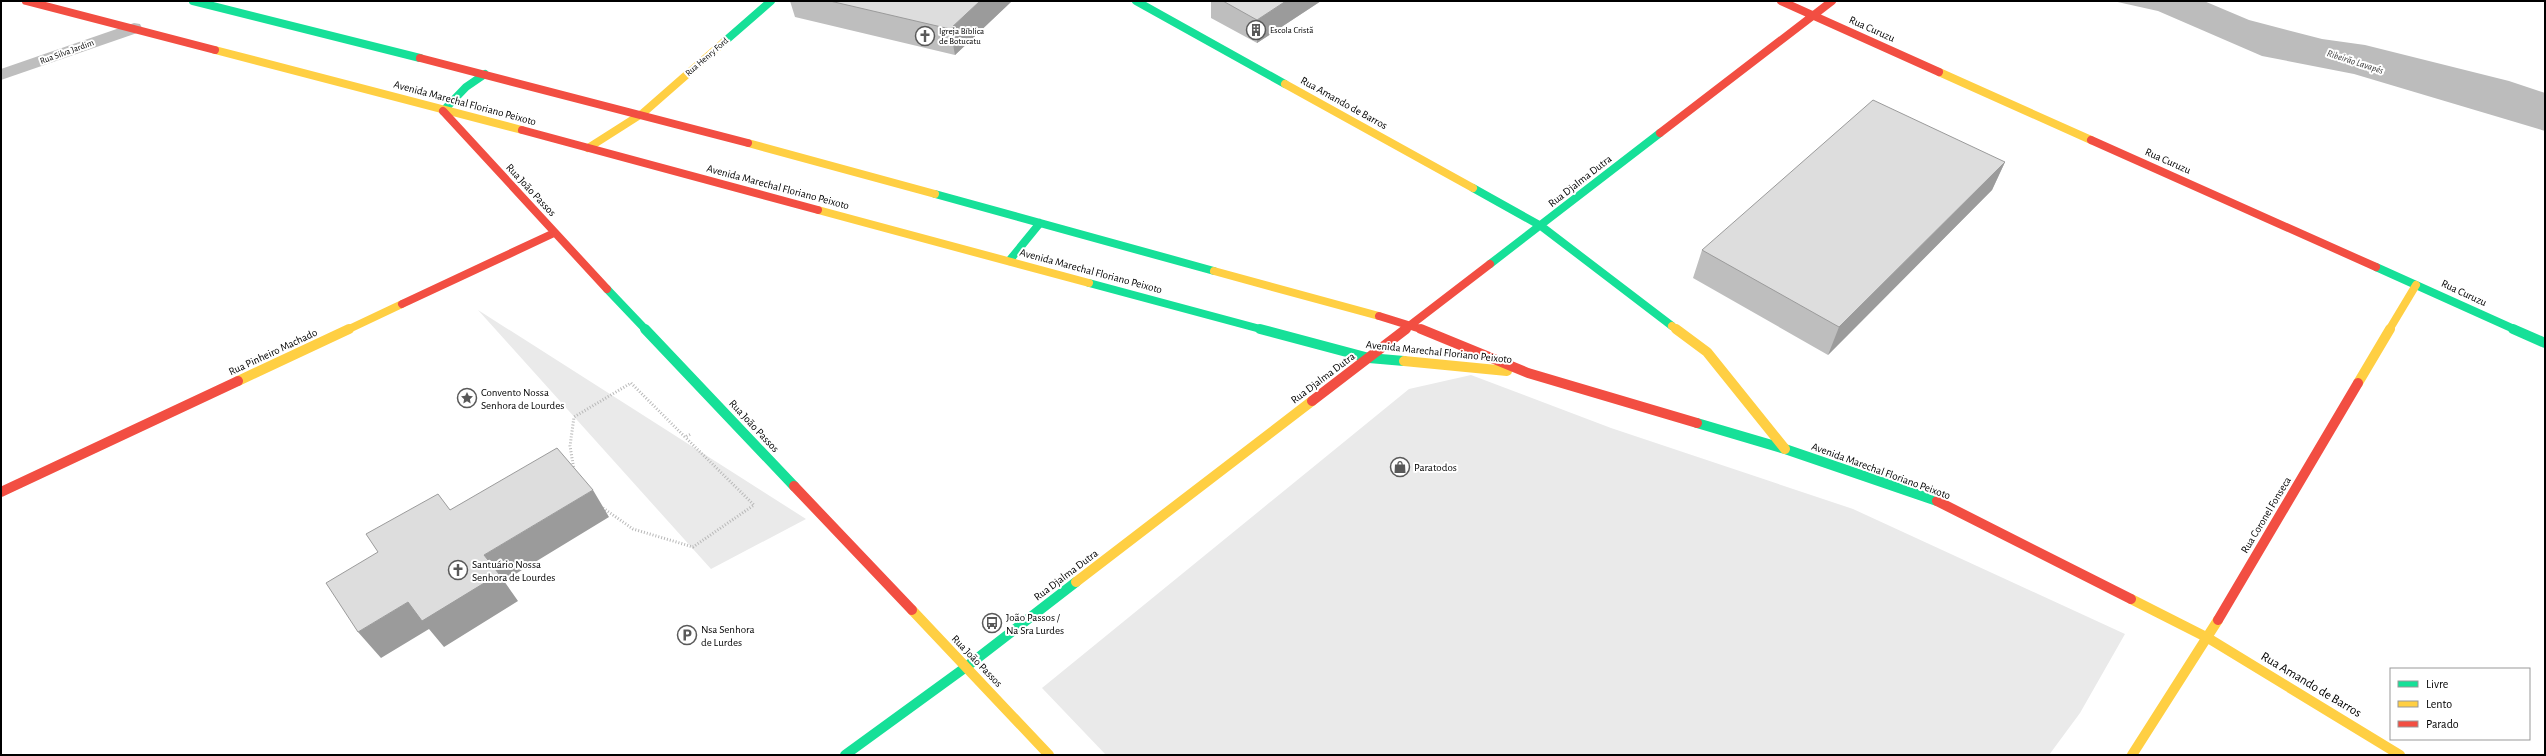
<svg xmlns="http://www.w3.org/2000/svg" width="2546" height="756" font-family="'Alegreya Sans',sans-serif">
<rect width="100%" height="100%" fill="#fff"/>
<path fill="#eaeaea" d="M478 310 806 519 711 569Z
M1471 375 1611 428 1853 509 2125 634 2080 713 2049 755H1106L1042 688 1409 389Z"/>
<path fill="#bcbcbc" d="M2113 1H2204L2249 20 2322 39 2365 45 2509 81 2545 93V131L2354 74 2262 56 2158 11Z"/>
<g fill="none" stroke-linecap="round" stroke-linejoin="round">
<path stroke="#b8b8b8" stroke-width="3" stroke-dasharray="1 2" stroke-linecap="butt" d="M574 470 570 446 574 417 631 383 685 437 691 434
M603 508 633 529 693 547 754 505 685 437"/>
<path fill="#bebebe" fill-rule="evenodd" d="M134 23 140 24 142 28 140 32 1 80V69Z"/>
<path stroke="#16e098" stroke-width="8" d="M193 1 420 58
M1136 1 1285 84
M724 42 771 1
M443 111 466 87 485 74
M1473 188 1541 226 1672 326
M935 194 1214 271
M1009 261 1040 223
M1490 264 1660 133
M2376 267 2516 330
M1089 283 1264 330
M607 289 646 330"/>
<path stroke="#16e098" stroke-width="10" d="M645 329 794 486
M1260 329 1369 358 1404 361
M2513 329 2545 343
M1697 423 1785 449 1937 501
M845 755 966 667 1076 582"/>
<path stroke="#ffcf43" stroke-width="8" d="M215 50 522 130
M1939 72 2091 140
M1285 84 1473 188
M748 143 935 194
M588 148 643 113 724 42
M818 210 1089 283
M1214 271 1379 316
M1672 326 1677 330
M347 330 402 304
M2389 330 2416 285"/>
<path stroke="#ffcf43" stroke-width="10" d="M1676 329 1707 352 1785 449
M1404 361 1507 371
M238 381 349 329
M2358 383 2390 329
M1076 582 1312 401
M2131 599 2208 638 2400 755
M912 610 1049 755
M2132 755 2218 620"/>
<path stroke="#f24e42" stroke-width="8" d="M26 1 215 50
M1781 1 1939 72
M420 58 748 143
M443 111 607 289
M522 130 818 210
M1660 133 1832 1
M2091 140 2376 267
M402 304 554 233
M1379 316 1424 330
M1404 330 1490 264"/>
<path stroke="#f24e42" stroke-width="10" d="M1421 329 1528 373 1697 423
M1312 401 1406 329
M794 486 912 610
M1 492 238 381
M1937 501 2131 599
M2218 620 2358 383"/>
</g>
<path fill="#bebebe" d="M790 1H1012L955 55 795 17Z
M1211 1H1321L1257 43 1211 18Z
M2005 162 1992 190 1828 355 1693 278 1702 250Z"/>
<path fill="#9b9b9b" d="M980 1H1012L955 55 950 29Z
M1286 1H1321L1257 43V20Z
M2005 162 1992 190 1828 355 1839 327Z
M593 490 609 517 504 581 518 601 444 647 429 629 381 658 358 632 408 602 484 555Z"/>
<path fill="#ddd" stroke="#9b9b9b" d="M830 1H980L950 29Z
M1223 1H1286L1257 20Z
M1873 100 2005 162 1839 327 1702 250Z
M557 448 593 490 484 555 499 574 422 621 408 602 358 632 326 583 378 552 366 534 438 494 450 510Z"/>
<defs>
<g id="building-ring" transform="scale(1)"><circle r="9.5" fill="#fff" stroke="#595959" stroke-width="1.5"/><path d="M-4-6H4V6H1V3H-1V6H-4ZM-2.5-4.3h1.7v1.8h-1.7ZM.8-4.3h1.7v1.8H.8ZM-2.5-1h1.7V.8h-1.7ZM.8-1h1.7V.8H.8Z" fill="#595959"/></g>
<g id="church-ring" transform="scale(1)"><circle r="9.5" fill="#fff" stroke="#595959" stroke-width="1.5"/><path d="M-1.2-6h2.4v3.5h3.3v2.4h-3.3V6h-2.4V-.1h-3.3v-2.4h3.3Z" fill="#595959"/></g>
<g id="sight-ring" transform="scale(1)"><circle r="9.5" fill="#fff" stroke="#595959" stroke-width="1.5"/><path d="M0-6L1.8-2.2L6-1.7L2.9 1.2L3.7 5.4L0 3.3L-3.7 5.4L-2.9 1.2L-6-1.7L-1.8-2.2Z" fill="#595959"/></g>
<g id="shop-ring" transform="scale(1)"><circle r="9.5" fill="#fff" stroke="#595959" stroke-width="1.5"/><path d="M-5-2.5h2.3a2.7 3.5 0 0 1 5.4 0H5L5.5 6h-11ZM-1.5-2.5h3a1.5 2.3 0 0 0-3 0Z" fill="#595959"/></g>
<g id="bus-ring" transform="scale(1)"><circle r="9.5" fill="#fff" stroke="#595959" stroke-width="1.5"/><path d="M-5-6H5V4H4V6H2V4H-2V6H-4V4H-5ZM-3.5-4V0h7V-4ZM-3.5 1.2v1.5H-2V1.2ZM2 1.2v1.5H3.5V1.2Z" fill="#595959"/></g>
<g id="parking-ring" transform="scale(1)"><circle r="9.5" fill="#fff" stroke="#595959" stroke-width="1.5"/><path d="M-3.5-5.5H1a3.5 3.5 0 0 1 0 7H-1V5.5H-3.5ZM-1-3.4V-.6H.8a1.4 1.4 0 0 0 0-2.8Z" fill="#595959"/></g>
</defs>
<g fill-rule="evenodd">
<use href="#building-ring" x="1256" y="30"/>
<use href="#church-ring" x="925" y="36"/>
<use href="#sight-ring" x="467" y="398"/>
<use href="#shop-ring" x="1400" y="467"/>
<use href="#church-ring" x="458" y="570"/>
<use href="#bus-ring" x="992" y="623"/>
<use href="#parking-ring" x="687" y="635"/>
</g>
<g text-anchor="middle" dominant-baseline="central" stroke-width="4" stroke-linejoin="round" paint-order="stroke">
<g font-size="9" fill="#000" stroke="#fff" text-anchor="start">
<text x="1270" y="30">Escola Cristã</text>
<text x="939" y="31">Igreja Bíblica<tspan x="939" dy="10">de Botucatu</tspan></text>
</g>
<g font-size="9" fill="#000" stroke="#fff">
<text transform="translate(67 52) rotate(-20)">Rua Silva Jardim</text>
<text transform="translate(707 57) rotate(-41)">Rua Henry Ford</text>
</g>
<g font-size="10" font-style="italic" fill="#414141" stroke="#fff">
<text transform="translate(2355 62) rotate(18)">Ribeirão Lavapés</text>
</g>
<g font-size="11" fill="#000" stroke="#fff">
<text transform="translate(1872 29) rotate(24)">Rua Curuzu</text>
<text transform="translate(465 103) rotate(15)">Avenida Marechal Floriano Peixoto</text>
<text transform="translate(1344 103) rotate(29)">Rua Amando de Barros</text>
<text transform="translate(2168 161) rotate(24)">Rua Curuzu</text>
<text transform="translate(1580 181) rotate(-38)">Rua Djalma Dutra</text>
<text transform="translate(778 187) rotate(15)">Avenida Marechal Floriano Peixoto</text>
<text transform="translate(531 190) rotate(47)">Rua João Passos</text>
<text transform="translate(1091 271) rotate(15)">Avenida Marechal Floriano Peixoto</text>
<text transform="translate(2464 293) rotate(25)">Rua Curuzu</text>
<text transform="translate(273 352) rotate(-25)">Rua Pinheiro Machado</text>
<text transform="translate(1439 352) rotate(6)">Avenida Marechal Floriano Peixoto</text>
<text transform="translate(1323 378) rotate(-37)">Rua Djalma Dutra</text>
<text transform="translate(754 426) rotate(47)">Rua João Passos</text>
<text transform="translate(1881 471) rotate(20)">Avenida Marechal Floriano Peixoto</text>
<text transform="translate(2266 515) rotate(-59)">Rua Coronel Fonseca</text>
<text transform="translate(1066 575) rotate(-37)">Rua Djalma Dutra</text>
<text transform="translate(977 661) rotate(46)">Rua João Passos</text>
</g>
<g font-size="11" fill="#000" stroke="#fff" text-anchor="start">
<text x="481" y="392">Convento Nossa<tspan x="481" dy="13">Senhora de Lourdes</tspan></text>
<text x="1414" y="467">Paratodos</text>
<text x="472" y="564">Santuário Nossa<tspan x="472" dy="13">Senhora de Lourdes</tspan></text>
<text x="1006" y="617">João Passos /<tspan x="1006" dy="13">Na Sra Lurdes</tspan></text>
<text x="701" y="629">Nsa Senhora<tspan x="701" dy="13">de Lurdes</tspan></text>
</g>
<g font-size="13" fill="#000" stroke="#fff">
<text transform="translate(2311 685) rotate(31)">Rua Amando de Barros</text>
</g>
</g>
<rect width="2546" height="756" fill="none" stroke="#000000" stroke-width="4"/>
<rect x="2390" y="668" width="140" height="72" fill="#ffffff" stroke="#999999"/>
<rect x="2398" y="681" width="20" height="6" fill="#16e098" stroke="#999999"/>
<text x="2426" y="688" font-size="12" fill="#000000">Livre</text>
<rect x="2398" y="701" width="20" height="6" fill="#ffcf43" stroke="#999999"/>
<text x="2426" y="708" font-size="12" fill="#000000">Lento</text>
<rect x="2398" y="721" width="20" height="6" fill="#f24e42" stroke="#999999"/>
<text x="2426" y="728" font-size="12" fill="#000000">Parado</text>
</svg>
